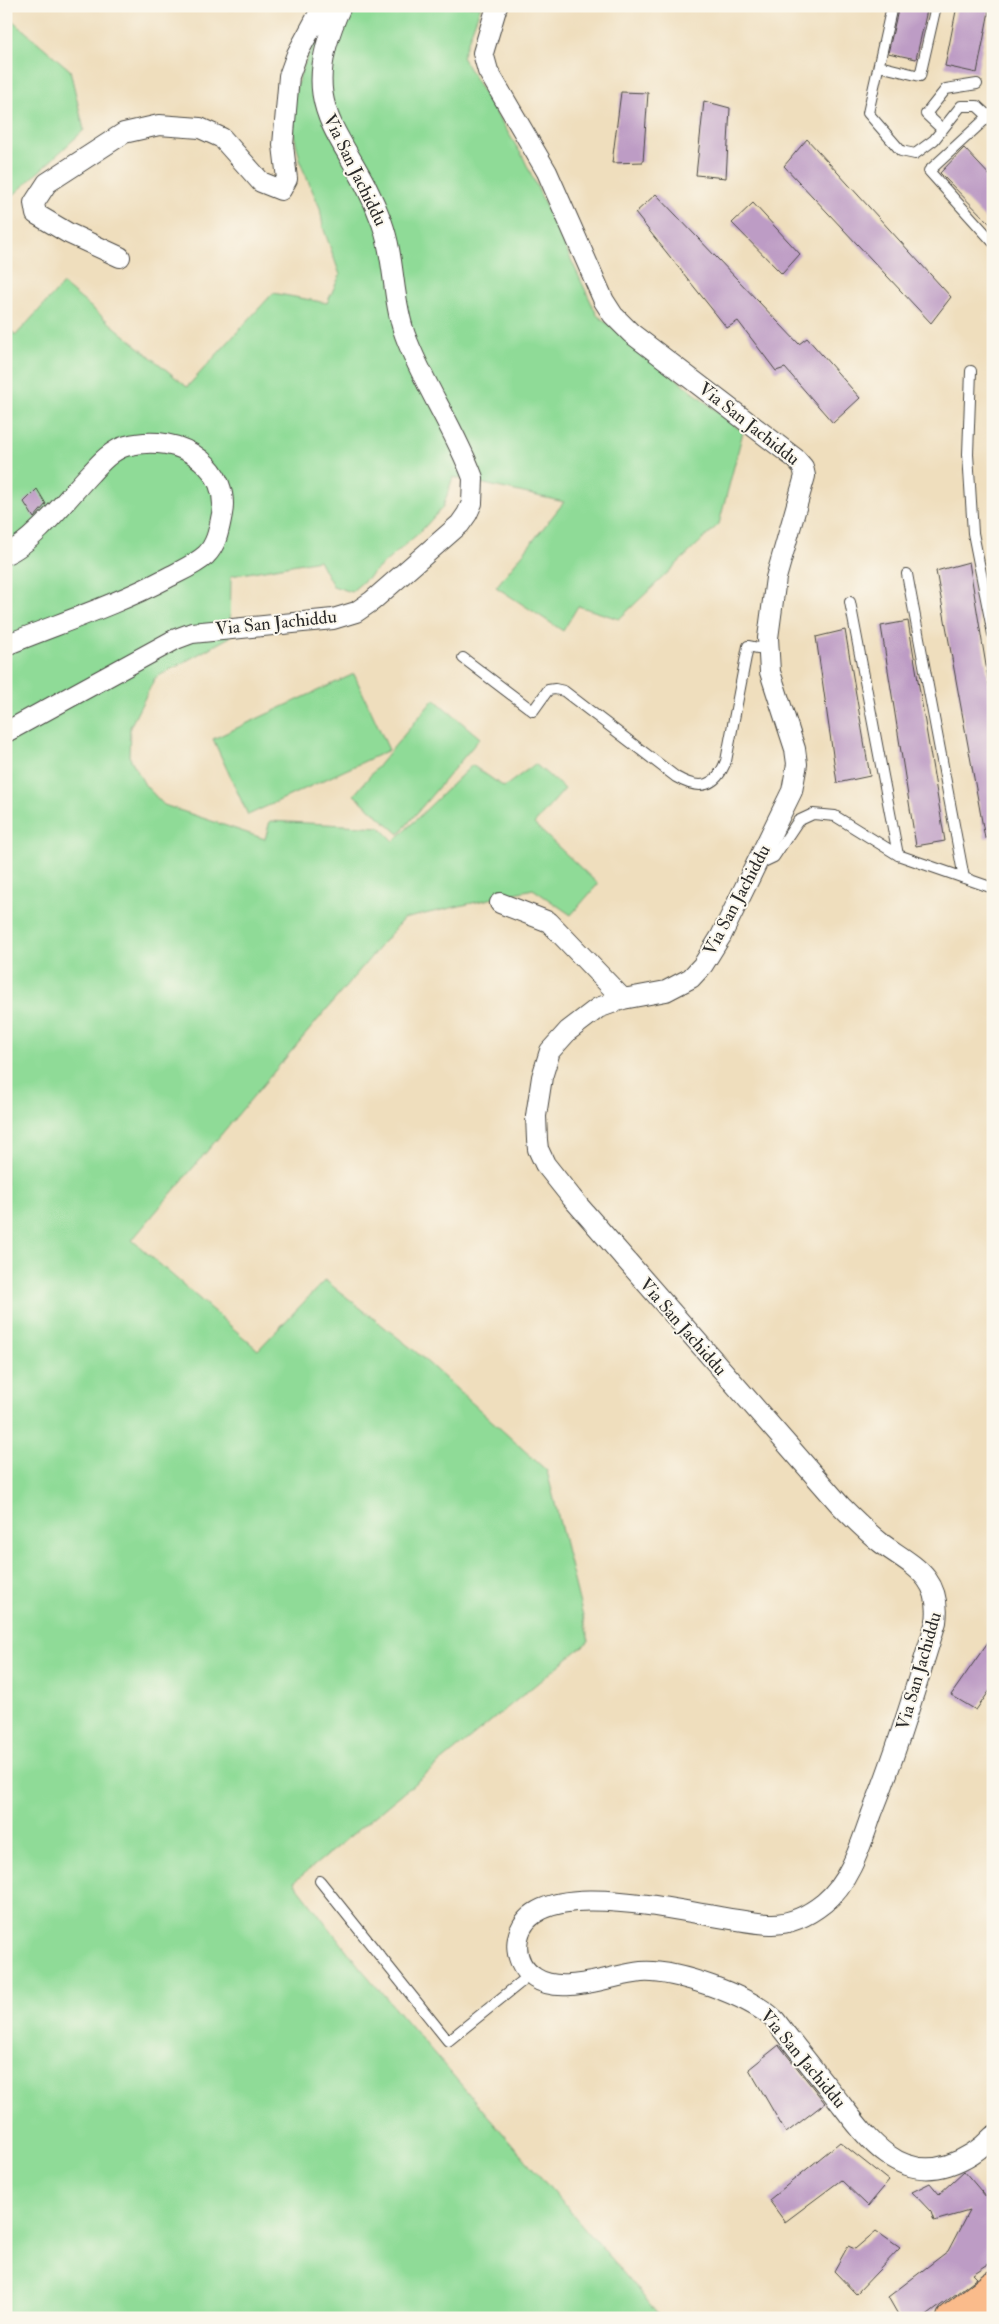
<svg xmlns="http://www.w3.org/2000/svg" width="999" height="2324" font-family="'IM FELL Double Pica',serif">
<rect width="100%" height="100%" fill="#fbf7ec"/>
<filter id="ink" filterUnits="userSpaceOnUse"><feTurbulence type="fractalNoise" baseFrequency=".02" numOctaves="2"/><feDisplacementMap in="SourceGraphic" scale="10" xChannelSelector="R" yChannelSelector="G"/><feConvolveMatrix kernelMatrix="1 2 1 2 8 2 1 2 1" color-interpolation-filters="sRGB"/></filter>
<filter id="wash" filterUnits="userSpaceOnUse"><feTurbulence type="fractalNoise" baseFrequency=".0096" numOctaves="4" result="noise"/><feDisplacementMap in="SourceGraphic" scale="20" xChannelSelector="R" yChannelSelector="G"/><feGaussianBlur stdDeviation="1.12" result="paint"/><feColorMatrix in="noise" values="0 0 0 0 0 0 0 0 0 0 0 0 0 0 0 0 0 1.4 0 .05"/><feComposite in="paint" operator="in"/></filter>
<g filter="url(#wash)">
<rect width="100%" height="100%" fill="#efdebd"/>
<path fill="#8fdb97" stroke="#5d8361" d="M481 6 462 57 523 157 597 315 743 432 719 524 619 619 578 606 563 631 496 587 564 502 453 477 443 507 420 532 351 592 333 586 319 560 231 576 230 637 155 678 130 727 129 756 145 785 164 805 265 839 270 821 380 827 394 841 472 765 504 787 535 764 565 789 534 824 598 884 571 915 533 889 403 919 132 1240 258 1350 325 1280 416 1352 547 1471 589 1641 294 1882 358 1965 662 2318H6V327L16 335 63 284 187 387 273 293 327 303 340 275 323 227 320 208 302 167 293 131 291 106 302 69 330 7Z
M6 15 70 70 84 130 6 202Z
M354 674 389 750 248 815 213 739Z
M434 699 480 738 399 834 354 795Z"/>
<g id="blocks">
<path fill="#bd9cc5" d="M899 6H928L916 59 888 53Z
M957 6H990L977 73 945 66Z
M621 92 648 93 643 162 612 163Z
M704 101 730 108 726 178 696 175Z
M807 139 951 297 931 323 784 166Z
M964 148 993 179V227L940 173Z
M656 194 799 344 807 338 860 398 833 423 785 368 776 371 738 321 727 328 635 213Z
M753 203 800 254 782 274 732 223Z
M37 489 46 504 34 518 24 502Z
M969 562 993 708V837L985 838 936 571Z
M908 621 945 841 916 846 881 626Z
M845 630 870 776 837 783 816 637Z
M993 1635V1686L976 1710 951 1695Z
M779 2045 825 2103 786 2133 749 2069Z
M840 2142 889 2181 868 2206 841 2180 785 2222 769 2200Z
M964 2171 993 2205V2261L973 2274 977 2278 924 2318H900L888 2297 948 2251 969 2211 934 2221 931 2212 912 2192 930 2183 939 2194Z
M876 2231 900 2248 856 2294 834 2271 848 2246 855 2249Z"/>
</g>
</g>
<g filter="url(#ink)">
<use href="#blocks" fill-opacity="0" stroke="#484641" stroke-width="1"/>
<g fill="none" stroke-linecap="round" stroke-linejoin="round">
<g stroke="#484641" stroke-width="12">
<path id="service" d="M892 6 868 113 901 151 915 154 934 140 961 106H977L989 117
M879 66 920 76 936 6
M992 113 929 171 993 242
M942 129 926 114 946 89 977 84
M971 371 968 454 973 533 993 634
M907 574 964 878
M850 602 898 855
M463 658 533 711 548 690 555 689 564 691 676 777C700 791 716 787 726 761L748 646 768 650
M757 865 774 857 798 821 813 814 835 816 898 855 993 888
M320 1881 448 2041 530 1975"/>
</g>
<g stroke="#484641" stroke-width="22">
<path id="minor" d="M497 6 483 53 488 71 547 172 604 301 613 315 631 333 796 459 803 467 805 476 776 578 768 638 770 672 795 749 797 764 792 791 721 936 703 965 691 978 666 991 623 999 598 1008 568 1031 550 1051 542 1077 536 1116 537 1140 538 1149 545 1164 572 1198 841 1506C854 1519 867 1532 881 1543 913 1566 942 1577 936 1622 916 1686 897 1751 872 1813 861 1844 850 1882 824 1903 809 1915 791 1924 772 1924 722 1925 533 1862 518 1938 515 1954 521 1969 535 1978 562 1996 611 1975 641 1972 674 1969 751 1996 775 2020 794 2045 814 2070 834 2095 863 2132 894 2182 948 2165 966 2159 981 2149 993 2136
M120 257 68 233 36 214 34 203 47 183 124 133 159 125 200 128 222 138 261 182 281 190 287 179 283 145 289 76 297 54 323 6
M6 554C34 542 69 496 91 473 101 462 112 450 126 446 152 439 181 443 201 460 217 473 226 493 222 514 219 529 217 544 206 555 195 565 180 571 167 578 116 605 60 623 6 645
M6 732 176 639 192 633 333 619 356 612 372 601 460 524 467 514 472 503 473 478C455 429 423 384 405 335 392 299 395 259 382 223 349 131 291 115 341 6
M500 903 549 922 623 999"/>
</g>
<g stroke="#484641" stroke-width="30">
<path id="primary" d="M951 2318 993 2285
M984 2318 993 2311"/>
</g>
<use href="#service" stroke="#fff" stroke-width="10"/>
<use href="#minor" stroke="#fff" stroke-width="20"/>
<use href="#primary" stroke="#fabb8b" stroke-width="28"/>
</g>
</g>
<g text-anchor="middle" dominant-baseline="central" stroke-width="4" stroke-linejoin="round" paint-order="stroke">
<g font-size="18" fill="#2b2b2b" stroke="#fbf7ec">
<text transform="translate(355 170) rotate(64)">Via San Jachiddu</text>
<text transform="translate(749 424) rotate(38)">Via San Jachiddu</text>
<text transform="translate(276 623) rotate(-6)">Via San Jachiddu</text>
<text transform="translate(737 900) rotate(-62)">Via San Jachiddu</text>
<text transform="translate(683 1327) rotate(49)">Via San Jachiddu</text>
<text transform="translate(919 1671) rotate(-74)">Via San Jachiddu</text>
<text transform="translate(803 2059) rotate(50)">Via San Jachiddu</text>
</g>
</g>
<rect width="999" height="2324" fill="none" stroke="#fbf7ec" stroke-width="25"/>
</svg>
